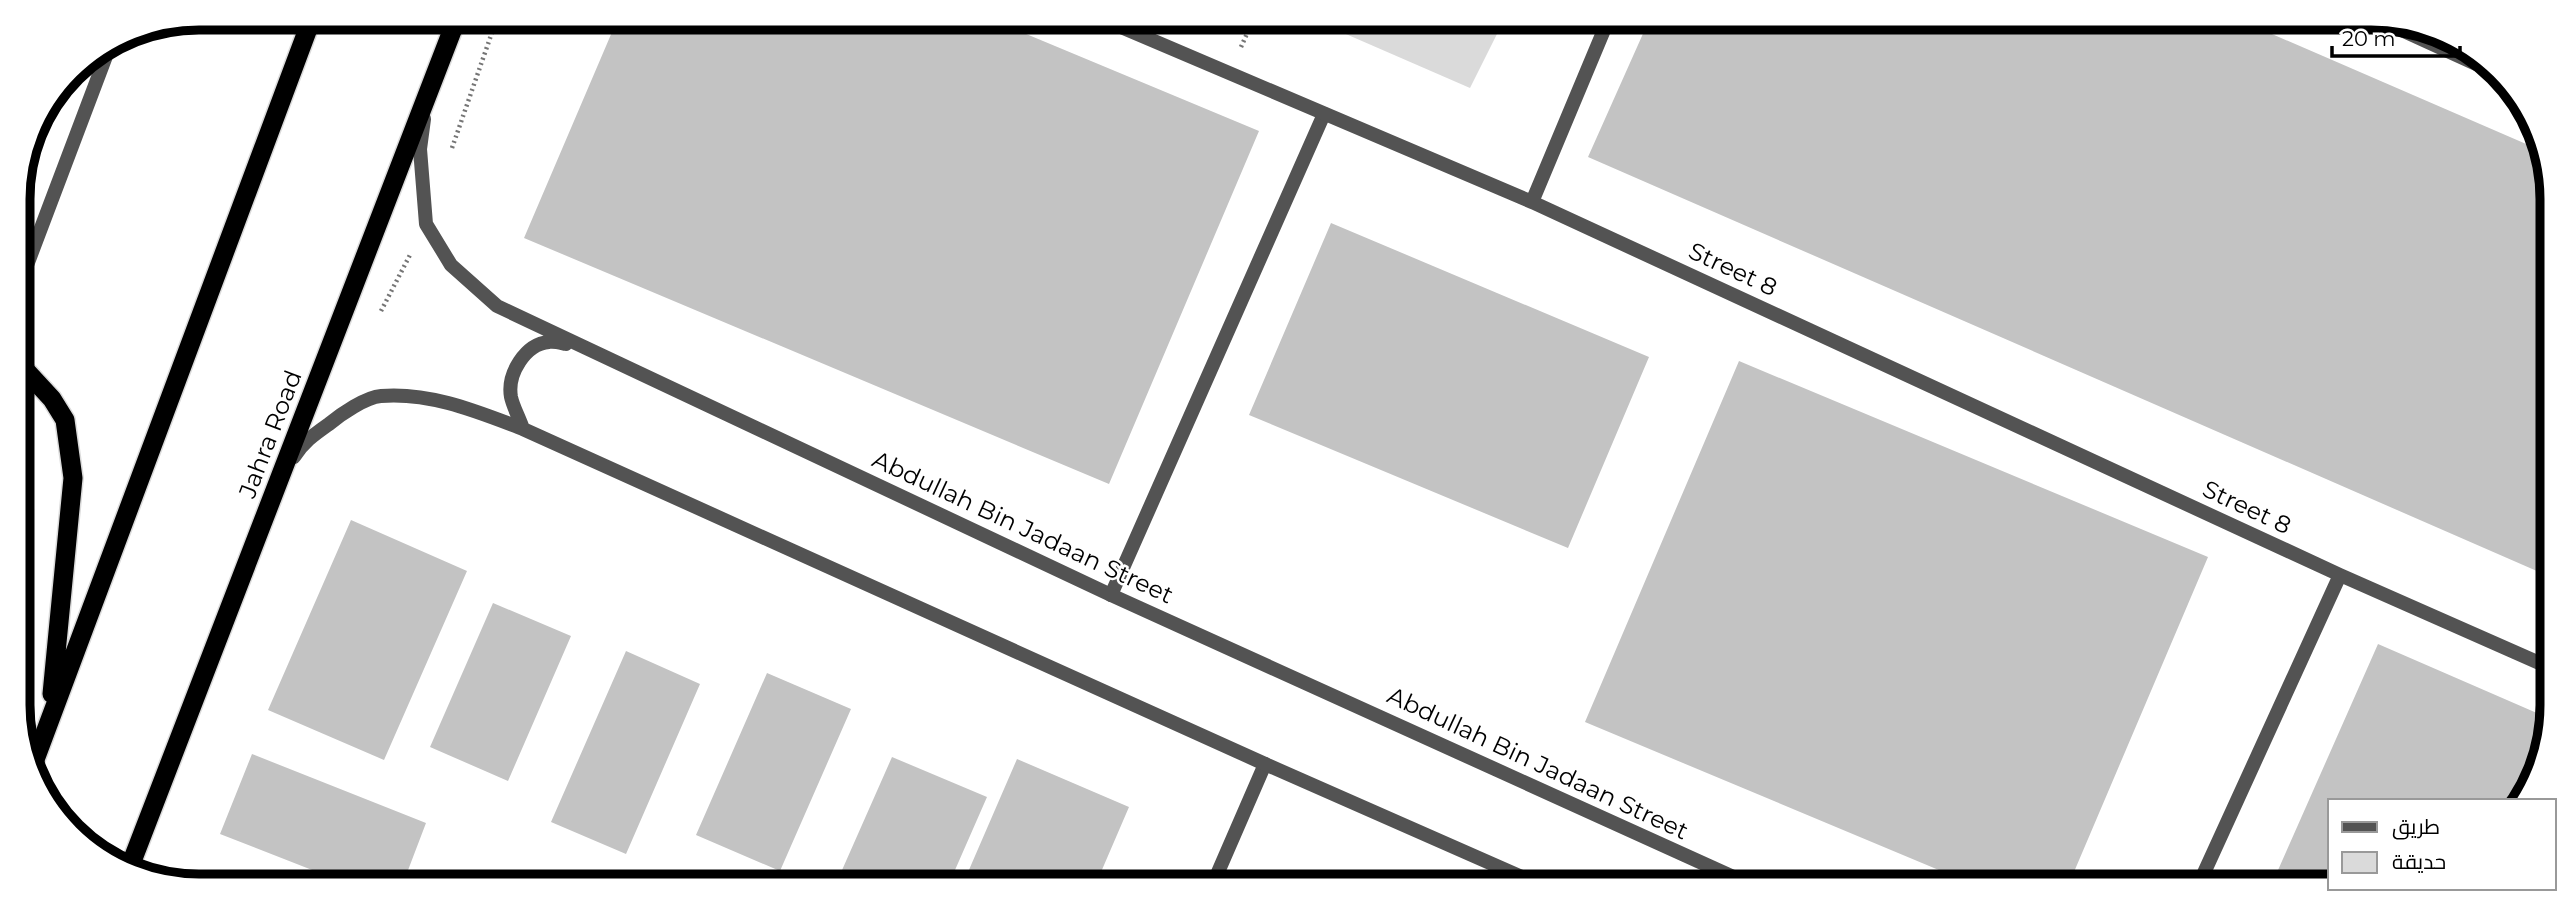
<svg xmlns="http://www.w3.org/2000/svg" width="2570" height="904" font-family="Montserrat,Cairo,sans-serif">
<rect width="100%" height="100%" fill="#fff"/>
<path fill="#dadada" d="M1309 18H1505L1470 88Z"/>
<path fill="#c3c3c3" d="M618 18H988L1259 131 1109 484 524 238Z
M1650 18H2235L2540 150 2551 175 2546 575 1588 157Z
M1331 223 1649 357 1568 548 1249 415Z
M1739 361 2208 557 2068 886H1977L1585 722Z
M351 520 467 571 384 760 268 710Z
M493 603 571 636 508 781 430 747Z
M2378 644 2544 716 2543 763 2516 801H2330V886H2271Z
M626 651 700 684 626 854 551 822Z
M767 673 851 709 780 871 696 835Z
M252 754 426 823 402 886H353L220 834Z
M892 757 987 797 948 886H835Z
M1017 759 1129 807 1095 886H962Z"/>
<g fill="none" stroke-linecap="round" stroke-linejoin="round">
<g stroke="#dbdbdb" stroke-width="22">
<path id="trunk" d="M19 368 28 373 52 399 65 420 73 478 52 694
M33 765 312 18
M129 869 457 18"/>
</g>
<path stroke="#757575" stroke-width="4.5" stroke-dasharray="2 3.5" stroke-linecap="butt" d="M1241 47 1254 18
M452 148 497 18
M381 311 411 253"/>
<path stroke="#535353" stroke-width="14" d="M1111 595 1324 114"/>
<path stroke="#535353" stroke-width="14" d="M1100 18 1532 202 2340 575 2544 665
M2375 18 2500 75
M1532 202 1609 18
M559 886C573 883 588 880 601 886
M1212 886 1265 764
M2198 886 2340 575"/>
<path stroke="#535353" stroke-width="14" d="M424 119 420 149 426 224 451 265 497 306 1111 595 1753 886
M18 289 111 43
M523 429C520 419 513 407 511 397 507 374 525 344 549 342 554 341 561 343 566 344
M294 457C303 442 315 434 329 424 341 414 366 397 381 396 431 392 478 412 523 429L1265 764 1542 886
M1707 866 1717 886"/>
<use href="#trunk" stroke="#000" stroke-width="19"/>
</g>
<g text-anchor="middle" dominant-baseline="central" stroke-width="5" stroke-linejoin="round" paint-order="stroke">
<g font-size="24" fill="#000" stroke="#fff">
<text transform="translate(1733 269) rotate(25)">Street 8</text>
<text transform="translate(270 434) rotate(-69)">Jahra Road</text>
<text transform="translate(2247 507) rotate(25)">Street 8</text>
<text transform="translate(1023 527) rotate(25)">Abdullah Bin Jadaan Street</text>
<text transform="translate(1538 763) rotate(25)">Abdullah Bin Jadaan Street</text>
</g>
</g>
<path d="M0 0H2570V904H0ZM199 30H2371A169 169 0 0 1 2540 199V705A169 169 0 0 1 2371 874H199A169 169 0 0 1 30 705V199A169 169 0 0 1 199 30Z" fill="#fff" fill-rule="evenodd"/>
<path fill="none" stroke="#000" stroke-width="9" d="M199 30H2371A169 169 0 0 1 2540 199V705A169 169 0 0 1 2371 874H199A169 169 0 0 1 30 705V199A169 169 0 0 1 199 30Z"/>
<rect x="2328" y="799" width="228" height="91" fill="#ffffff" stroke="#999999" stroke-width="2"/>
<rect x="2342" y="822" width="35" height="10" fill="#535353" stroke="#999999" stroke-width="2"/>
<text x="2392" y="834" font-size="21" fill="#000000">طريق</text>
<rect x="2342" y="852" width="35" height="21" fill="#dadada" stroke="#999999" stroke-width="2"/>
<text x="2392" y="869" font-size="21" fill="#000000">حديقة</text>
<path d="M2332 46v10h128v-10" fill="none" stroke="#000000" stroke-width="3.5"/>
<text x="2342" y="46" font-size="21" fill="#000000" stroke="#ffffff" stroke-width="5" paint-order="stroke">20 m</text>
</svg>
